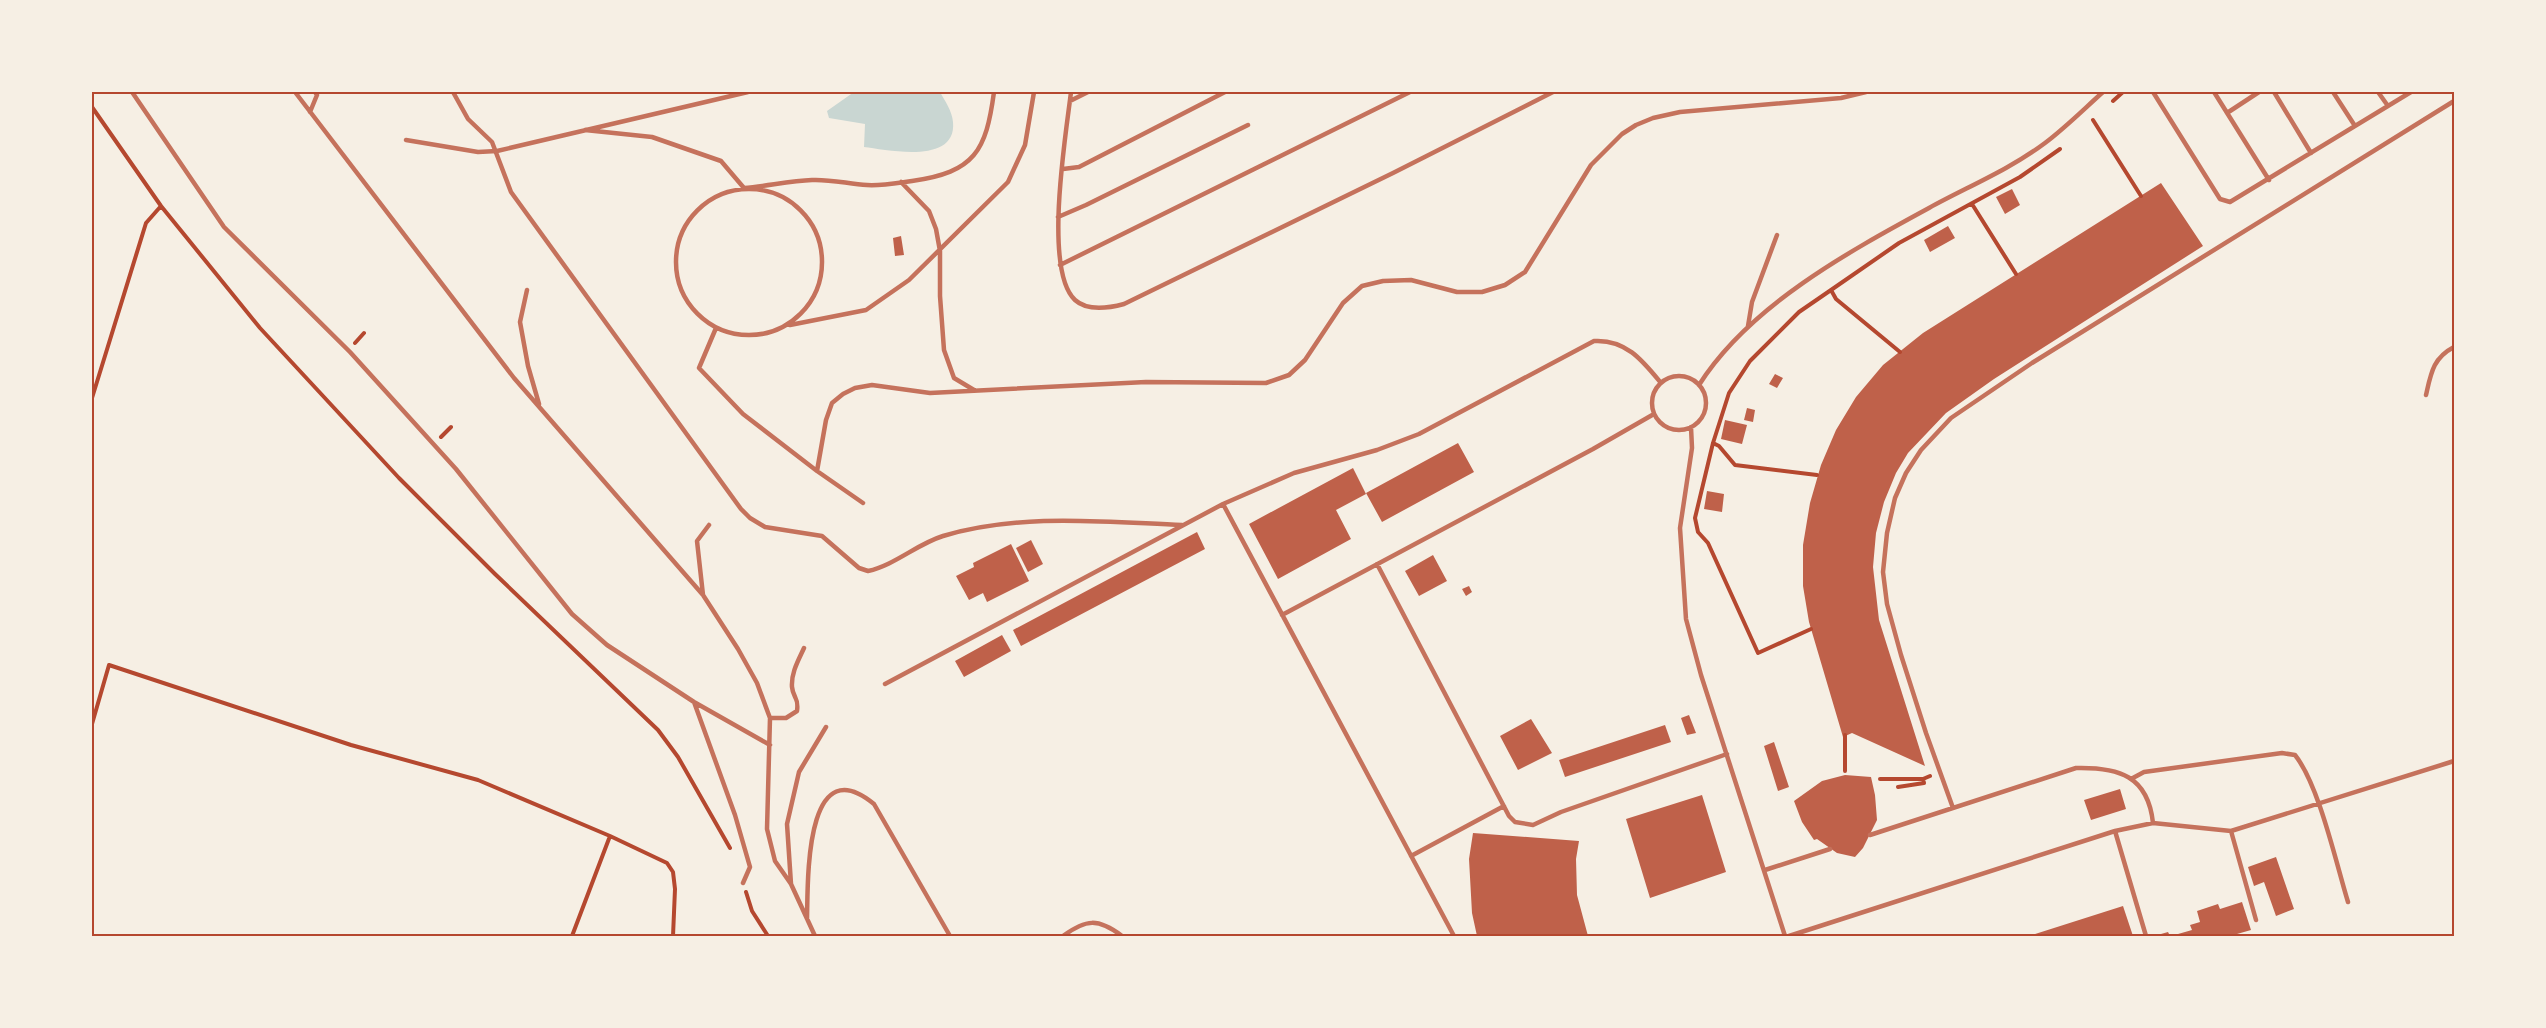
<svg xmlns="http://www.w3.org/2000/svg" width="2546" height="1028" font-family="'DejaVu Sans',sans-serif">
<rect width="100%" height="100%" fill="#f6efe4"/>
<path fill="#c9d6d2" d="M854 92H940C945 101 952 111 953 122 957 165 888 150 864 147L865 124 829 118 827 111Z"/>
<path fill="#bf614a" d="M2161 183 2203 246 1994 379 1946 413 1908 453 1896 473 1884 502 1876 533 1873 567 1879 620 1925 766 1852 733 1843 737 1809 622 1803 586V545L1810 503 1821 465 1836 430 1856 397 1883 365 1923 333Z
M2012 189 2020 205 2005 214 1996 197Z
M1948 226 1955 238 1930 252 1924 240Z
M901 236 904 255 895 256 893 238Z
M1775 374 1783 378 1777 388 1769 384Z
M1747 408 1755 410 1753 422 1744 420Z
M1725 420 1747 425 1742 444 1721 439Z
M1458 443 1474 472 1382 522 1366 493Z
M1353 468 1366 494 1336 510 1351 539 1278 579 1249 524Z
M1707 491 1724 494 1722 512 1704 509Z
M1197 532 1205 549 1021 646 1013 630Z
M1031 540 1043 564 1028 572 1016 548Z
M1011 544 1029 581 987 602 983 593 969 600 956 576 974 567 973 563Z
M1433 555 1447 581 1419 596 1405 571Z
M1469 586 1472 592 1466 596 1462 589Z
M1002 635 1011 651 964 677 955 661Z
M1689 715 1696 733 1687 735 1681 718Z
M1531 719 1552 753 1518 770 1500 736Z
M1665 725 1671 742 1565 777 1559 760Z
M1774 742 1789 787 1778 791 1764 746Z
M1845 775 1871 777 1875 795 1877 820 1863 848 1855 857 1837 853 1817 839 1814 840 1802 822 1794 801 1822 781Z
M2120 789 2126 809 2091 820 2084 800Z
M1702 795 1726 872 1650 898 1626 819Z
M1473 833 1579 841 1576 859 1577 895 1588 936H1477L1472 913 1469 859Z
M2276 857 2294 909 2276 916 2264 882 2254 886 2248 867Z
M2242 902 2251 930 2230 936H2171L2192 930 2190 925 2200 922 2197 911 2218 904 2220 909Z
M2123 906 2133 936H2029Z
M2168 932 2170 936H2154Z"/>
<g fill="none" stroke-linecap="round" stroke-linejoin="round">
<path stroke="#b5482f" stroke-width="4" d="M2113 101 2123 92
M92 107 161 206 260 328 399 478 495 574 658 730 678 757 730 848
M2093 120 2141 196
M1972 204 2016 274
M1831 290 1836 299 1900 352
M355 343 364 333
M92 398 146 223 161 206
M441 437 451 427
M1713 443 1719 446 1735 465 1817 475
M1811 629 1758 653 1708 543 1698 532 1695 518 1713 443 1729 393 1750 361 1799 312 1831 290 1899 243 2020 177 2060 149
M92 724 109 665 351 745 478 780 610 836 667 863 673 872 675 889 673 936
M1845 771V735
M1880 779H1923L1930 776
M1898 787 1924 783 1923 779
M746 892 752 911 768 936
M572 936 610 836"/>
<path stroke="#c5725c" stroke-width="4.5" d="M132 92 224 227 350 352 456 469 572 614 607 645 694 702 770 745
M295 92 514 378 703 595 738 649 757 683 770 718 767 829 775 861 791 884
M453 92 468 119 492 142 511 192 741 509 750 518 765 527 822 536 859 568 868 571C895 565 917 544 943 536 1020 513 1104 522 1182 525
M1071 92C1066 134 1043 270 1075 300 1087 311 1109 308 1124 304L1393 173 1553 92
M2153 92 2220 199 2230 202 2411 92
M2214 92 2269 180
M2274 92 2311 153
M2333 92 2355 126
M2378 92 2388 106
M1070 101 1088 92
M310 112 317 95 315 92
M2227 113 2259 92
M585 130 652 137 721 161 744 188C767 186 790 181 812 180 830 179 849 184 867 185 881 186 897 183 912 181 975 172 986 151 994 92
M406 140 478 152 497 151 748 92
M1063 169 1079 167 1225 92
M901 182 929 211 936 229 940 251V296L944 350 954 378 974 390
M676 262a73 73 0 1 1 146 0a73 73 0 1 1-146 0Z
M1058 217 1086 205 1248 125
M1060 265 1410 92
M527 290 520 322 528 366 539 404
M790 325 866 310 909 280 1008 182 1025 145 1034 92
M1748 326 1752 302 1777 235
M716 328 699 368 743 414 817 471
M1652 403a27 27 0 1 1 54 0a27 27 0 1 1-54 0Z
M1699 385C1749 306 1848 252 1929 208 1967 187 2009 170 2045 143 2065 128 2084 109 2103 92
M2426 395C2431 373 2433 358 2454 347
M1691 427 1692 448 1680 528 1686 619 1701 675 1785 936
M863 503 817 471 826 420 832 403 843 394 855 388 872 385 930 393 1146 382 1266 383 1289 375 1305 360 1343 303 1362 286 1383 281 1411 280 1457 292H1482L1505 285 1525 272 1591 165 1622 134 1636 125 1653 118 1680 112 1841 98 1866 92
M1223 504 1294 473 1377 450 1419 434 1594 341C1626 339 1643 361 1661 383
M1377 564 1509 816 1515 822 1533 825 1561 812 1727 754
M703 595 697 541 709 525
M1282 615 1593 449 1654 414
M885 684 1223 504 1454 936
M694 702 735 815 750 867 743 883
M770 718H786L797 711C799 697 793 698 792 687 791 673 798 661 804 648
M2131 779 2144 772 2282 753 2295 755C2319 785 2336 863 2348 902
M1953 808 1926 733 1901 655 1887 604 1883 572 1887 533 1895 498 1906 473 1921 450 1951 418 2032 363 2454 101
M2115 831 2146 936
M2231 831 2454 761
M1870 835 2076 768C2119 767 2148 776 2153 823
M1411 856 1504 806
M1765 870 1830 849
M807 919C808 884 804 746 874 804L950 936
M815 936 791 884 787 824 799 772 826 727
M1063 936C1086 919 1098 918 1122 936
M1789 936 2115 831 2153 823 2231 831 2256 920"/>
</g>
<rect width="2546" height="1028" fill="none" stroke="#f6efe4" stroke-width="186"/>
<rect x="93" y="93" width="2360" height="842" fill="none" stroke="#b5482f" stroke-width="2"/>
</svg>
